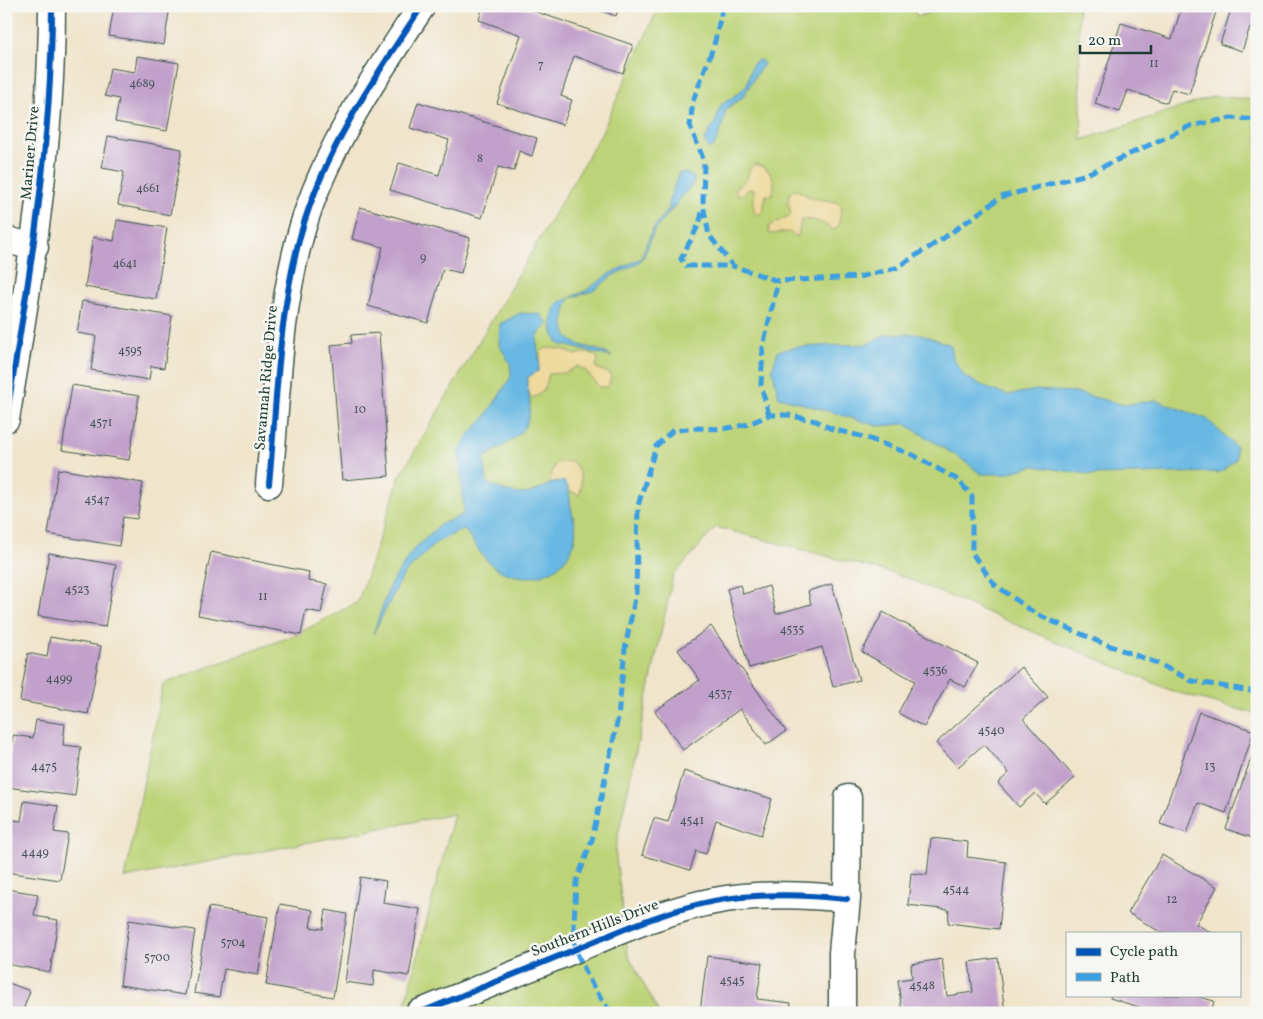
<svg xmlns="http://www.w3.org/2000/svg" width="1263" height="1019" font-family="Vollkorn,serif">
<rect width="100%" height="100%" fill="#f6f6f2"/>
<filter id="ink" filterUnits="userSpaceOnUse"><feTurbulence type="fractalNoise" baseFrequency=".02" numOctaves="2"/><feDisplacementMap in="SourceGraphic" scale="10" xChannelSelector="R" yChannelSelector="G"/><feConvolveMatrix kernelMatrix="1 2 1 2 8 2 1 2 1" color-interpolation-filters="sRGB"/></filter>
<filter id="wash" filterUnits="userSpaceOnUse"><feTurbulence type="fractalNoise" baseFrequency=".0096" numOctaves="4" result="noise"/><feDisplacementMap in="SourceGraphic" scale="20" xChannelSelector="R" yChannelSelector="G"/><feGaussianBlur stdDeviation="1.12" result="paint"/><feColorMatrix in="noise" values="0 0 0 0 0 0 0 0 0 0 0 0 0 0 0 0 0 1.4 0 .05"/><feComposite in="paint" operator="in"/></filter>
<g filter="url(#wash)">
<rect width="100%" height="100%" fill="#f0e4ca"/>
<path fill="#bdd377" stroke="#6e8856" d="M659 6H913L917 17 948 6H1078L1082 140 1215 96 1257 100V714L1175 692 899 575 716 527 673 576 615 850 628 954 659 1013H403L454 814 125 878 163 684 295 635 358 602 400 476 600 136Z"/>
<path fill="#eeda9e" stroke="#868c69" d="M755 164C772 168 777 180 772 196L766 195 763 212 758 215 754 212V189H749L742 195 737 194 735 188 747 179 750 168Z
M795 189 812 198 836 202 842 206 838 227 834 230C823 223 815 218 801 220L798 237 788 232 769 234V226L791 215 788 202 790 193Z
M546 348 562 349 575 355C584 352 591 352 598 358L596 368 611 374 610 382 607 387H599L586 371 578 366 565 373 549 374C546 386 544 394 532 398L525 387 528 377 538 371 541 352Z
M572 461C580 468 584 486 579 495L571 492 565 482 556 481 549 483 554 467 559 462Z"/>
<path fill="#68b8e3" stroke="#447a8c" d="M758 60 762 61 764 65 759 70 743 97 726 109 723 124 714 147 709 148 704 141 716 121 720 106 741 91 747 84 752 65Z
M679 173H687L694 178V182L654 231 644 256 638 263 612 276 593 291 570 298C563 311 559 336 576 343 588 349 600 348 612 357L559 344C549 331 551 317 558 303L587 290 609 274 641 258 652 230 670 207 668 203Z
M520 313 540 314 549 324C526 339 544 351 538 371L528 377C525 388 530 394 530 404 531 435 507 442 484 458L487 483C500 489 514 496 529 493 543 490 550 480 565 482 571 493 569 496 571 507 573 517 577 527 575 537 569 572 532 586 501 571 484 563 475 543 464 529L437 542 404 574 373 634 390 585 413 550 441 524 464 514 459 454 468 435 484 419 511 377 510 363 499 345 500 324Z
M888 334H920L951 345 953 358 965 377 990 389 1008 395 1036 390 1074 392 1124 405 1155 400 1207 419 1236 447V459L1221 472 1094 475 1033 466 1004 474H981L963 460 905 424 879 426 779 397 772 369 778 351 797 347 867 344Z"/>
<g id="blocks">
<path fill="#c1a0cb" d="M114 6H170L164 45 109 36Z
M483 6H519L633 45 623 73 574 56 561 96 572 100 563 125 497 103 521 35 479 20Z
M587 6H619L616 16Z
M1182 6H1218L1189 94 1172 89 1167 103 1128 90 1120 112 1095 104 1121 23 1172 39Z
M1232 6H1257V30L1250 27 1242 51 1220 44Z
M137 56 179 63 167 131 115 122 119 99 105 96 110 68 135 72Z
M418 102 537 138 532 156 519 151 514 171 498 167 482 218 390 190 399 163 439 175 449 140 410 128Z
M108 136 182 149 170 215 118 205 124 172 102 168Z
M360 207 470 238 461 273 443 269 428 323 368 306 383 247 352 239Z
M117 220 167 228 156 299 85 287 93 237 114 241Z
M82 301 172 316 164 368 151 366 149 380 91 370 96 336 77 333Z
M379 333 389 476 342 480 331 345 352 343 351 335Z
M72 385 139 396 129 460 62 450Z
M58 469 143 483 137 519 123 517 119 546 48 534Z
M211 552 309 572 308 581 327 584 321 613 306 610 301 635 198 615Z
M49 553 116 565 105 627 38 616Z
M832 584 859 680 833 687 822 647 749 668 727 589 740 585 743 594 769 586 776 614 811 604 808 591Z
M883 612 978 663 965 687 950 679 924 727 898 713 915 681 862 652Z
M711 626 786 731 766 745 740 709 683 750 655 711 700 680 678 650Z
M50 637 101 646 88 714 20 701 28 653 47 657Z
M1021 667 1048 697 1023 719 1075 778 1045 804 1035 793 1019 807 998 783 1009 773 984 744 958 767 936 743Z
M1199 712 1254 731 1226 813 1198 803 1187 833 1160 824Z
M36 720 65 724 63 745 81 747 75 796 6 787 13 735 33 738Z
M1256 744 1257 826 1253 838 1226 829Z
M684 771 772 799 761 835 716 820 706 854 696 851 690 870 642 855 654 818 668 822Z
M24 801 58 806 54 832 68 834 60 880 6 872V819L21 821Z
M931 838 968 842 967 857 1006 862 999 929 948 923 949 910 908 905 911 873 927 875Z
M1162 855 1217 887 1196 924 1212 933H1162L1128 913Z
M360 877 386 881 383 903 420 909 409 976 374 970 373 986 345 982Z
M6 889 38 894 34 916 58 920 50 972 6 964Z
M280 904 313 910 310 927 323 929 326 910 347 914 333 997 266 985Z
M209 907 268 917 258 975 224 969 219 997 194 993Z
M129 920 195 930 185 995 120 985Z
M707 956 762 963 757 999 791 1003 790 1013H700Z
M998 958 1005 1013H902L898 980 912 978 911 964 942 959 947 996 973 992 969 962Z
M6 982 30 991 22 1013H6Z
M1111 995H1193L1214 1001 1211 1013H1158L1110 998Z
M1107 1008 1124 1012V1013H1106Z"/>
</g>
</g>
<g filter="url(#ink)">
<use href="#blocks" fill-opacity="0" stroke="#3e564a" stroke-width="1"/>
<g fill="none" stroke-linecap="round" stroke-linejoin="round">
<g stroke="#3e564a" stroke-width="29">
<path id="street" d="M6 240 35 247
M6 419C29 282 52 145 52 6
M269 484C277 400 278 315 301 233 324 151 375 76 422 6
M419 1013C473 991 527 969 581 947 624 929 668 910 714 901 758 893 803 894 847 899
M842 1013V953L847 899 848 798"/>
</g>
<use href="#street" stroke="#fff" stroke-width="26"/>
<path stroke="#3c9ee2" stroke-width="5" stroke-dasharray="10 5" stroke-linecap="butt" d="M723 6 714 45 693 101 690 126 704 161 703 205 709 235 733 266 778 281 859 277 896 268 941 240 1001 197 1087 174 1190 126 1231 118 1257 120
M702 212C700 227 688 243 681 259L686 266H733
M769 415 761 385 763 347 778 281
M611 1013 591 983 575 949 574 923 576 883 592 840 618 718 625 649 636 593 638 506 656 446 672 431 695 428 723 429 749 424 769 415H788L816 421 832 429 864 437 913 455 958 480 972 496V553L994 584 1036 614 1097 641 1157 663 1192 681 1257 692"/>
<g stroke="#f6f6f2" stroke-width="9">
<path id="cycleway" d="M6 419C29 282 52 145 52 6
M269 484C277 400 278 315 301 233 324 151 375 76 422 6
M419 1013C473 991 527 969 581 947 624 929 668 910 714 901 758 893 803 894 847 899"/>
</g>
<use href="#cycleway" stroke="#0057b8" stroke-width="6"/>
</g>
</g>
<g text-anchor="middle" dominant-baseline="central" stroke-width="5" stroke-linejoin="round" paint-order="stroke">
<g font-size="12" fill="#48565a">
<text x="1154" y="64">11</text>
<text x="541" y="65">7</text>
<text x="142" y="84">4689</text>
<text x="480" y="159">8</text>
<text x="148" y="189">4661</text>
<text x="423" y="258">9</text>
<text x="125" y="264">4641</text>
<text x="130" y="351">4595</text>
<text x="360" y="410">10</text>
<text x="101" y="423">4571</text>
<text x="97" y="500">4547</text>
<text x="77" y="590">4523</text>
<text x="263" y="597">11</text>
<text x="792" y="630">4535</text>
<text x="935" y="671">4536</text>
<text x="59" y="679">4499</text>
<text x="720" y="694">4537</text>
<text x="991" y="731">4540</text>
<text x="44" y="767">4475</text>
<text x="1210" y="767">13</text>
<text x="692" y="821">4541</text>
<text x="35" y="853">4449</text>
<text x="956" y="890">4544</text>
<text x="1172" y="900">12</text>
<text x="233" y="943">5704</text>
<text x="157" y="958">5700</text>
<text x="732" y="981">4545</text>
<text x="922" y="986">4548</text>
</g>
<g font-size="15" fill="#1f3d34" stroke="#f6f6f2">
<text transform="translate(31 153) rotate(-85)">Mariner Drive</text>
<text transform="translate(267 378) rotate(-85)">Savannah Ridge Drive</text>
<text transform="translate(595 929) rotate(-21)">Southern Hills Drive</text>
</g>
</g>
<rect width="1263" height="1019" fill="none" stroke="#f6f6f2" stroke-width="25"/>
<rect x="1066" y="932" width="175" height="65" fill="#f6f6f2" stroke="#a0aca6"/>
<rect x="1076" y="948" width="25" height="8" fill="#0057b8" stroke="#a0aca6"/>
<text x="1110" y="956" font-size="15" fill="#1f3d34">Cycle path</text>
<rect x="1076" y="973" width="25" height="8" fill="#3c9ee2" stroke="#a0aca6"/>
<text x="1110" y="982" font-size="15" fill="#1f3d34">Path</text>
<path d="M1080 45v8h71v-8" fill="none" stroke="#1f3d34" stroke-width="2.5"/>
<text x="1088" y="45" font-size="15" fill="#1f3d34" stroke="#f6f6f2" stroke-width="4" paint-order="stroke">20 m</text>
</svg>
